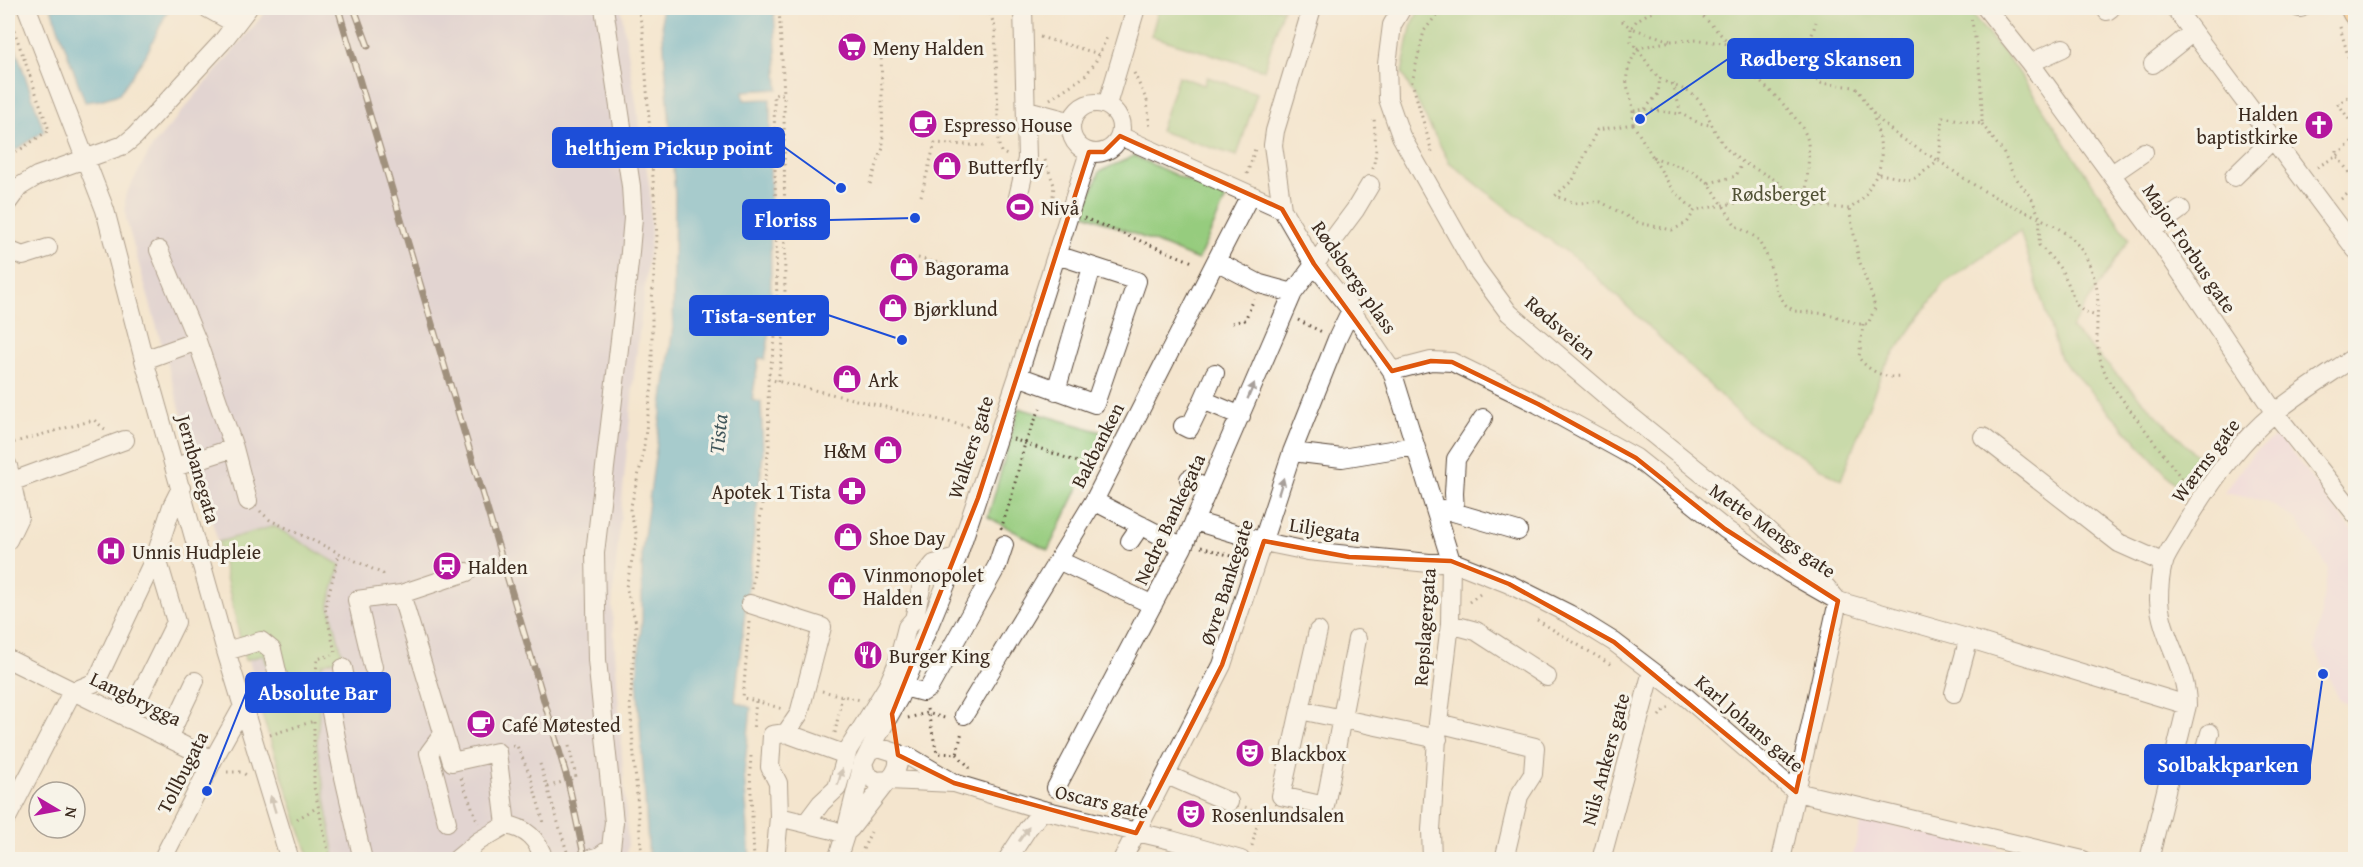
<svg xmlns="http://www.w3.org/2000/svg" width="2363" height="867" font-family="'Gentium Book Plus',serif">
<rect width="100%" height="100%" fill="#f7f3e8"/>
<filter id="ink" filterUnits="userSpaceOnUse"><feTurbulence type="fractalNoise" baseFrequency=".0167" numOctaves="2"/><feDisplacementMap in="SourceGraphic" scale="12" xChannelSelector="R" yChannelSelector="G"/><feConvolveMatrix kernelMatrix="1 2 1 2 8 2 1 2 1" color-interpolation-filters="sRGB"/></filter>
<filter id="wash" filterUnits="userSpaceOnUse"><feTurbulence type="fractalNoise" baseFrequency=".008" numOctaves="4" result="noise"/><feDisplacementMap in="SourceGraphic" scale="24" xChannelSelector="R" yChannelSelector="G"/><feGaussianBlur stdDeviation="1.35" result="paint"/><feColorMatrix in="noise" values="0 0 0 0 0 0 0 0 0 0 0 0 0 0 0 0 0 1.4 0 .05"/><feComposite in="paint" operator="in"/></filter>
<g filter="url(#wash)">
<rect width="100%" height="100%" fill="#f4e5ce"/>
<path fill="#edd1e9" d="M2278 435 2355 534V708L2339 699 2315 649 2328 568 2296 520 2266 501 2224 493 2253 453Z
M1862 818 2037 859H1852Z"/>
<path fill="#ccbfd4" d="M269 8H621L650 190 651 237 635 366 612 605 628 846 625 859H555L550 843 506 825 453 847 435 859H310L269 736 218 542 126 219 125 196 152 147Z"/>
<path fill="#96cc7e" stroke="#687b4e" stroke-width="1.5" d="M1159 8H1283L1264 70 1151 36Z
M1420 8H1966L2014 65 2129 239 2071 328 2201 460 2181 490 2060 358 2020 231 1943 284 1883 369 1841 480 1750 424 1581 262 1526 223 1449 162 1402 73 1411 27Z
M1178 76 1204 85 1207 77 1257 93 1237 156 1160 131Z
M1134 156 1226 198 1198 260 1083 213 1100 171Z
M1019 408 1105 433 1048 550 988 517Z
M274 526 340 565 329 604 343 657 322 664 317 746 335 859H310L256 697 275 691 264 655 245 660 218 542Z"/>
<path fill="#4cabcb" stroke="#446a74" stroke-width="1.5" d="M51 8H169L146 55 119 94 100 100 85 102Z
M661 8H774L778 89 743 91 744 100 770 99 771 326 765 359 759 358 752 400 761 402 763 454 735 701 751 708 744 773 750 859 649 860 637 678 642 618V551L673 327 675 195Z
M8 26 44 131 8 155Z"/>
</g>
<g filter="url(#ink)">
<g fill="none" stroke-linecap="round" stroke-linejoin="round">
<g stroke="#574638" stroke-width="20">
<path id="minor" d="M27 8 105 210 144 360 226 651 290 860
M207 8 236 24
M1312 8 1275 131 1273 145 1282 209 1314 264 1351 310 1392 371 1451 561 1450 624 1438 723 1431 830 1432 860
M1402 8 1392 25 1387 64 1388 99 1401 136 1475 267 1509 313 1618 406 1721 489 1810 568 1838 601 1781 860
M1986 8 2030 63 2152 230 2275 413 2356 515
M2175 8 2356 250
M2299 8H2301
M2107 11 2111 8
M2030 63 2063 48
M2153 64 2193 32
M1071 128a25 25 0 1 1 50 0a25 25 0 1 1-50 0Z
M1107 105 1136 8
M1027 110 1072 122
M1120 136 1282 209
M2112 174 2144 152
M2234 177 2273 139
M1018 197 1027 159 1023 8
M8 202 19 187 37 176 124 145 135 136 222 42 248 8
M2152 230 2181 209
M8 250 23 256 48 248
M159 250 197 341
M1216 261 1250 195
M144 360 197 341 234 448 175 467
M1392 371 1431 361 1452 362 1538 404 1636 458 1725 529 1789 573 1838 601 1967 638 2187 705
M1215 373 1203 400 1241 416
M1018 376 1095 404 1137 281 1057 255
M1056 391 1092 267
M1183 426 1189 429 1203 400
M1983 437 2119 543 2164 563
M234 448 248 501
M1292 452 1342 458 1415 446
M8 466 19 517 8 540
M1189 479 1208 490
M8 483 125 440
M1094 501 1183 547
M1443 509 1518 531
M1455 512 1454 493 1456 459 1483 418
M1194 521 1264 542 1308 551 1429 563 1451 561 1509 584 1569 614 1614 642 1685 696 1796 792 2083 860
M1130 541 1141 525
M1058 560 1153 605
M467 572 401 594 452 762 497 752 506 825C527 828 538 840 544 860
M750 604 822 627 799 714 786 733 772 735 770 767 778 783 779 817 775 860
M1450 624 1476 631 1547 677
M1357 639 1325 806 1281 796 1300 710C1346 720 1392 729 1438 739
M226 651 261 641 272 650 279 680
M8 659 213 760
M373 667 357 600 401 594
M343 668 348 695 329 702 343 773 363 860
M904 687 923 692 929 688 997 566 1004 545
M1954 693 1966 649 1967 638
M1300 710 1318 631
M964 715 1094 501 1216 261 1260 284 1293 293
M128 719 176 622 156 555
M1438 723 1535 747 1533 774 1519 796 1504 860
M786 733 838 752
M443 734 429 753 447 822
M168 738 195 681
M869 751 899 698 957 558 1018 376 1089 152
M898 755 910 757 954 783 1043 810 1171 840 1241 860
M2171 768 2201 767 2210 733
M1167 775 1229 802
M889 780C897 772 900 764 897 753L878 747 869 751 863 763 866 774 876 781 889 780 953 783
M1056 788 1183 547 1293 293 1355 210 1370 185
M8 816 72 692 96 682 156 555 172 506 181 488
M779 817 833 830 845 835
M806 823 821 803 837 788 848 750 887 687 898 662 907 627 914 619 924 576 934 564 957 558
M850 829 888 780
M162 860 213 760 243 706
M456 860 479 841 506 825
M586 860 600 856 611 848 614 822 597 660 595 553 629 263 633 218 631 186 604 8
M837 860 845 835 863 763
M1007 860 1028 828 1043 810
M1122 860 1222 665 1292 452 1337 339 1351 310
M1601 860 1652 671
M2149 860 2187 705C2187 667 2161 637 2159 600 2159 588 2160 575 2163 564 2167 553 2175 542 2181 532 2206 488 2235 446 2273 414 2299 393 2328 375 2356 356"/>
</g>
<g stroke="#574638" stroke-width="29">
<path id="highway" d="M2354 8 2356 12"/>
</g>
<path stroke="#574638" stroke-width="3" stroke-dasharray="1.5 4.5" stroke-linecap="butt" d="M638 8 643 31 657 237 652 301V385L642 460 630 510 637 537 626 587 636 623 630 705 642 860
M988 8 995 27 999 145 1001 152 1007 155
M1695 8 1730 44 1777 57 1805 71 1821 83 1855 87C1863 95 1867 106 1874 114 1892 134 1916 148 1939 161L1943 117 1982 124C1982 88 1979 53 1971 18
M8 13 49 130 8 158
M1622 21 1631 28V42C1644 53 1650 73 1664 81 1679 89 1692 89 1702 105 1711 120 1714 135 1727 149 1741 165 1761 170 1778 182 1785 187 1791 195 1797 202
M2340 27 2356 84
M1040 37 1103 55
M1671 41 1700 40 1729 44
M1738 47 1737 64C1755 75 1801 117 1807 138 1811 151 1806 187 1805 203
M1794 65 1809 44 1816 22
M1134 73 1147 101 1150 129
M1673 83 1681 114 1699 123 1710 125
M1050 99 1085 76 1095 63 1108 35
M2338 103 2356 130
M2337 105 2356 91
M1645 109 1658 94 1660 77
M1634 111 1645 109 1681 114
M1633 124 1597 130 1573 180 1555 196 1575 203 1601 202 1639 223 1672 230 1687 223 1695 210 1758 199 1849 209C1865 198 1863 198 1873 181 1888 159 1879 138 1873 113
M1633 124C1636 87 1614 89 1638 48L1671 41 1631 28 1637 20 1658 8
M1633 124 1672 189 1694 210
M1982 124 2003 152 2013 174 2032 199 2040 218 2039 245C2049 256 2060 265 2066 279 2076 299 2070 309 2097 316
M2337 151V156L2356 182
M1432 152 1412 82 1424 31 1442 8
M1653 157 1689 170 1709 183 1736 226 1757 238 1768 258 1777 292 1786 305 1794 311 1829 314 1858 324H1868L1875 308 1873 299 1859 260 1849 209
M1045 160 1054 185 1052 206
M2317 167 2337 156 2356 138
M1373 169 1376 152 1374 116
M1247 174 1255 149
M1879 174 1912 180 1939 161C1959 175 1980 190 2001 200 2046 223 2083 228 2096 285 2100 301 2096 318 2097 335 2097 353 2102 368 2110 383L2188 487
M1709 183 1736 176 1742 163
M870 184 883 148 881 48
M921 196 935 143 985 146
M2341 199 2356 187
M1084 218 1195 263
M918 258 947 265
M1298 320 1322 332
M1232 323 1245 320 1254 299
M1863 324 1859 358C1869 371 1885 379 1902 377
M768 379 982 430
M778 381 782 354 785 305 784 94
M1013 439 1092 467
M8 444 94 420 106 430
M260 511 270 520 383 574 384 578
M1001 529 1012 495 1025 443 1042 404
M1201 547 1238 558
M752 589 769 445 768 379 774 348 777 313 774 94H784L779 8
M1469 602 1483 592
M1537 620 1613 666
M749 622 743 698 756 701 753 731
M335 652 325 608 339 554
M822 691 860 700
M315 692 317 659 332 655
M756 701 783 709
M927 709 937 753 957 754 962 731
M1659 716 1666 708H1670
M908 718 927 713 948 719
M314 722V787L330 860
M835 733 842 695
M270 735 314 721
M512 746H517L530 775 544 823
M957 754 970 768
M751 756 750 771 754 860
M540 764 568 855
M227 772H242L246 775
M461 778 478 823
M548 787 576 777 569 746
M1245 807 1260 813
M297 819 318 807
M1252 846 1260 813 1268 806
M1257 855 1271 860
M858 860 871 832"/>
<use href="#minor" stroke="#fff" stroke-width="18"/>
<use href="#highway" stroke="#fbbd6e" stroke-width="27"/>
<g stroke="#3b2a1e" stroke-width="7">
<path id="rail" d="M338 8 568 781 585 860
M354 8 368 46"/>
</g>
<use href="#rail" stroke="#f7f3e8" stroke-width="4.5" stroke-dasharray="14" stroke-linecap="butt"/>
</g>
<defs><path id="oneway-solid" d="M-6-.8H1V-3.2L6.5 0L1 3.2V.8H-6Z" transform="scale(1.5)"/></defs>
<g fill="#a79f9a">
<use href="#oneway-solid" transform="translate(1251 391) rotate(-67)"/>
<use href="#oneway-solid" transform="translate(1281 486) rotate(-73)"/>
<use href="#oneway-solid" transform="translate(840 777) rotate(-74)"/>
<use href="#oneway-solid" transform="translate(273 804) rotate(-107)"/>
<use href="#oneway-solid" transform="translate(1024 834) rotate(-55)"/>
</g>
</g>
<path d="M0 0H2363V867H0ZM1120 136 1282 209 1314 264 1392 371 1431 361 1452 362 1538 404 1636 458 1725 529 1838 601 1796 792 1614 642 1509 584 1451 561 1349 557 1264 541 1222 665 1136 833 954 783 898 755 892 714 978 498 1089 152H1104Z" fill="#f4e5ce" fill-opacity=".55" fill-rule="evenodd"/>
<path fill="none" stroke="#df570d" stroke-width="4.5" stroke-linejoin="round" d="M1120 136 1282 209 1314 264 1392 371 1431 361 1452 362 1538 404 1636 458 1725 529 1838 601 1796 792 1614 642 1509 584 1451 561 1349 557 1264 541 1222 665 1136 833 954 783 898 755 892 714 978 498 1089 152H1104Z"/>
<defs>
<g id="supermarket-disc" transform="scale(1.5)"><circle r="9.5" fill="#b5179e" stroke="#f7f3e8"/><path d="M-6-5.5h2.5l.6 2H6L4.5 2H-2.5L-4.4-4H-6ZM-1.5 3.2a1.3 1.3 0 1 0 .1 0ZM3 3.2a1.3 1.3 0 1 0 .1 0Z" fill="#fff"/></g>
<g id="cafe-disc" transform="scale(1.5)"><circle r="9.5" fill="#b5179e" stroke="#f7f3e8"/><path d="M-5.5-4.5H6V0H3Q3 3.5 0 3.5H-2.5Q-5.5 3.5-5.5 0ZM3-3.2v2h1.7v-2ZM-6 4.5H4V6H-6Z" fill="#fff"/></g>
<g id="church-disc" transform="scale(1.5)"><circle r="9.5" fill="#b5179e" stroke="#f7f3e8"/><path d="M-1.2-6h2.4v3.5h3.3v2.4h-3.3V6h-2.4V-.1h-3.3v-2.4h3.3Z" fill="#fff"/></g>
<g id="shop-disc" transform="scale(1.5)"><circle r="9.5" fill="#b5179e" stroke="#f7f3e8"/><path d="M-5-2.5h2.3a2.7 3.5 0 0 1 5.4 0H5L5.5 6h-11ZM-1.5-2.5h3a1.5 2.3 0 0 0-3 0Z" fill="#fff"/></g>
<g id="stadium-disc" transform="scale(1.5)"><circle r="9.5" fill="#b5179e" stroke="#f7f3e8"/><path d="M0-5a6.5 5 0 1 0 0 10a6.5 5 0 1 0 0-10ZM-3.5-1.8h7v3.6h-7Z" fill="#fff"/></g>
<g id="pharmacy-disc" transform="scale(1.5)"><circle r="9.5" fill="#b5179e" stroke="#f7f3e8"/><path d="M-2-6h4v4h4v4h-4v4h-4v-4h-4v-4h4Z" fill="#fff"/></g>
<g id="hospital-disc" transform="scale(1.5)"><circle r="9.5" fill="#b5179e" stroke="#f7f3e8"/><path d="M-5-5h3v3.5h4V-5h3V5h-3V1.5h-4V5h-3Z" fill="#fff"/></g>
<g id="station-disc" transform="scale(1.5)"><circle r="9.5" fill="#b5179e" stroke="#f7f3e8"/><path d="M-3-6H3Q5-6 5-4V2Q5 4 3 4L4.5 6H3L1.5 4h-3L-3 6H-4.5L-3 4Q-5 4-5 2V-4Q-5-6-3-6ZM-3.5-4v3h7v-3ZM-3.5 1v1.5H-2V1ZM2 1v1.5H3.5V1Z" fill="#fff"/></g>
<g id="restaurant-disc" transform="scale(1.5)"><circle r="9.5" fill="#b5179e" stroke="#f7f3e8"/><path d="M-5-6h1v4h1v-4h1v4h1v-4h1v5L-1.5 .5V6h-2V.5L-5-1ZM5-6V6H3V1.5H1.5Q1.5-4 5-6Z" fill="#fff"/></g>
<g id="theatre-disc" transform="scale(1.5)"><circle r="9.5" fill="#b5179e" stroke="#f7f3e8"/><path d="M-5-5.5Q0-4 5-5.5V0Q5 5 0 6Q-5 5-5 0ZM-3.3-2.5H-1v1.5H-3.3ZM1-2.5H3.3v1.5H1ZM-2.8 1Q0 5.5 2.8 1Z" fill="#fff"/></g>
</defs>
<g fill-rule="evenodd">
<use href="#supermarket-disc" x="852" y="47"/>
<use href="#cafe-disc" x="923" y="124"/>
<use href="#church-disc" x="2319" y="125"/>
<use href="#shop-disc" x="947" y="166"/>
<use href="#stadium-disc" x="1020" y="207"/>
<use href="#shop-disc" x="904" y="267"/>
<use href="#shop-disc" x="893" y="308"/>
<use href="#shop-disc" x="847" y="379"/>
<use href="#shop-disc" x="888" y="450"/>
<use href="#pharmacy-disc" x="852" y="491"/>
<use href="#shop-disc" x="848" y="537"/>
<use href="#hospital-disc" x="111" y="551"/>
<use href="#station-disc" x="447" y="566"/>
<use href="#shop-disc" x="842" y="586"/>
<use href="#restaurant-disc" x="868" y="655"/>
<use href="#cafe-disc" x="481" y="724"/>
<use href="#theatre-disc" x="1250" y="753"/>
<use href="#theatre-disc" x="1191" y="814"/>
</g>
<g text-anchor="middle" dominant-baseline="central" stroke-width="6" stroke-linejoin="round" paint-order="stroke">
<g font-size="20" fill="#3b2a1e" stroke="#f7f3e8" text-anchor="start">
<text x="873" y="47">Meny Halden</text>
<text x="2298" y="113" text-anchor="end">Halden<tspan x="2298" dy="23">baptistkirke</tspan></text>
<text x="944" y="124">Espresso House</text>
<text x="968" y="166">Butterfly</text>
<text x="1041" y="207">Nivå</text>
<text x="925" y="267">Bagorama</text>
<text x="914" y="308">Bjørklund</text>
<text x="868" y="379">Ark</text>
<text x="867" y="450" text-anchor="end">H&amp;M</text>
<text x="831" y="491" text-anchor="end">Apotek 1 Tista</text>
<text x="869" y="537">Shoe Day</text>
<text x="132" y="551">Unnis Hudpleie</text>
<text x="468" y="566">Halden</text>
<text x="863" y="574">Vinmonopolet<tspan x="863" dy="23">Halden</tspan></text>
<text x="889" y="655">Burger King</text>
<text x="502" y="724">Café Møtested</text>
<text x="1271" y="753">Blackbox</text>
<text x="1212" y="814">Rosenlundsalen</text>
</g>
<g font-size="20" fill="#525236" stroke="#f7f3e8">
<text x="1779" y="193">Rødsberget</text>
</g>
<g font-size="20" fill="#3b2a1e" stroke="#f7f3e8">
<text transform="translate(2190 248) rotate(56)">Major Forbus gate</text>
<text transform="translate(1355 277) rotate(55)">Rødsbergs plass</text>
<text transform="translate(1561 327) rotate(41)">Rødsveien</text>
<text transform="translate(1097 445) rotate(-63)">Bakbanken</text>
<text transform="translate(970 447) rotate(-72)">Walkers gate</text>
<text transform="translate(2205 460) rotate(-53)">Wærns gate</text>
<text transform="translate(199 469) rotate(74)">Jernbanegata</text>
<text transform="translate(1169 519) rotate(-65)">Nedre Bankegata</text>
<text transform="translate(1325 529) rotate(9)">Liljegata</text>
<text transform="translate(1773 530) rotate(35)">Mette Mengs gate</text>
<text transform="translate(1226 582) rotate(-72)">Øvre Bankegate</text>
<text transform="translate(1424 627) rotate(-86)">Repslagergata</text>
<text transform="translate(136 698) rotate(26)">Langbrygga</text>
<text transform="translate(1750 723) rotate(41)">Karl Johans gate</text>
<text transform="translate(1605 759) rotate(-75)">Nils Ankers gate</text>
<text transform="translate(182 772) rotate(-63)">Tollbugata</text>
<text transform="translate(1102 801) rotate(13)">Oscars gate</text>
</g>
<g font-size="21" font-style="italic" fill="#41575b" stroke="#f7f3e8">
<text transform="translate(718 434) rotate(-84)">Tista</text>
</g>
</g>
<path fill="none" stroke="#1d4ed8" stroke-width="2" d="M1640 119L1728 59M841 188L784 147M915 218L829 220M902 340L828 315M207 791L246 693M2323 674L2310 765"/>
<g fill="#1d4ed8" stroke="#f7f3e8" stroke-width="2">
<circle cx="1640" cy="119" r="6"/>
<circle cx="841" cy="188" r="6"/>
<circle cx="915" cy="218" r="6"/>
<circle cx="902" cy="340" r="6"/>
<circle cx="207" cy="791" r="6"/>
<circle cx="2323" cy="674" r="6"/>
</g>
<g fill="#1d4ed8" stroke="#1d4ed8" stroke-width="2">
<rect x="1728" y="39" width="185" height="39" rx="6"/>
<rect x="553" y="128" width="231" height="39" rx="6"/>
<rect x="743" y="200" width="86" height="39" rx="6"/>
<rect x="690" y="296" width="138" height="39" rx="6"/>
<rect x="246" y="673" width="144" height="39" rx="6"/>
<rect x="2145" y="745" width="165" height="39" rx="6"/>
</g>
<g font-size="21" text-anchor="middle" font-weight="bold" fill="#fff">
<text x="1821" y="66">Rødberg Skansen</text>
<text x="669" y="155">helthjem Pickup point</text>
<text x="786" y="227">Floriss</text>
<text x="759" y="323">Tista-senter</text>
<text x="318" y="700">Absolute Bar</text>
<text x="2228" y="772">Solbakkparken</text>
</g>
<rect width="2363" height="867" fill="none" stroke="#f7f3e8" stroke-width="30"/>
<g transform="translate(57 810) rotate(100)"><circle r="28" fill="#f7f3e8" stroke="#aca397" stroke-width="1.5"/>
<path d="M0-4.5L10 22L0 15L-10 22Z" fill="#b5179e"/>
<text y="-9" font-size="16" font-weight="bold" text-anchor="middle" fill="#3b2a1e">N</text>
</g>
</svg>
